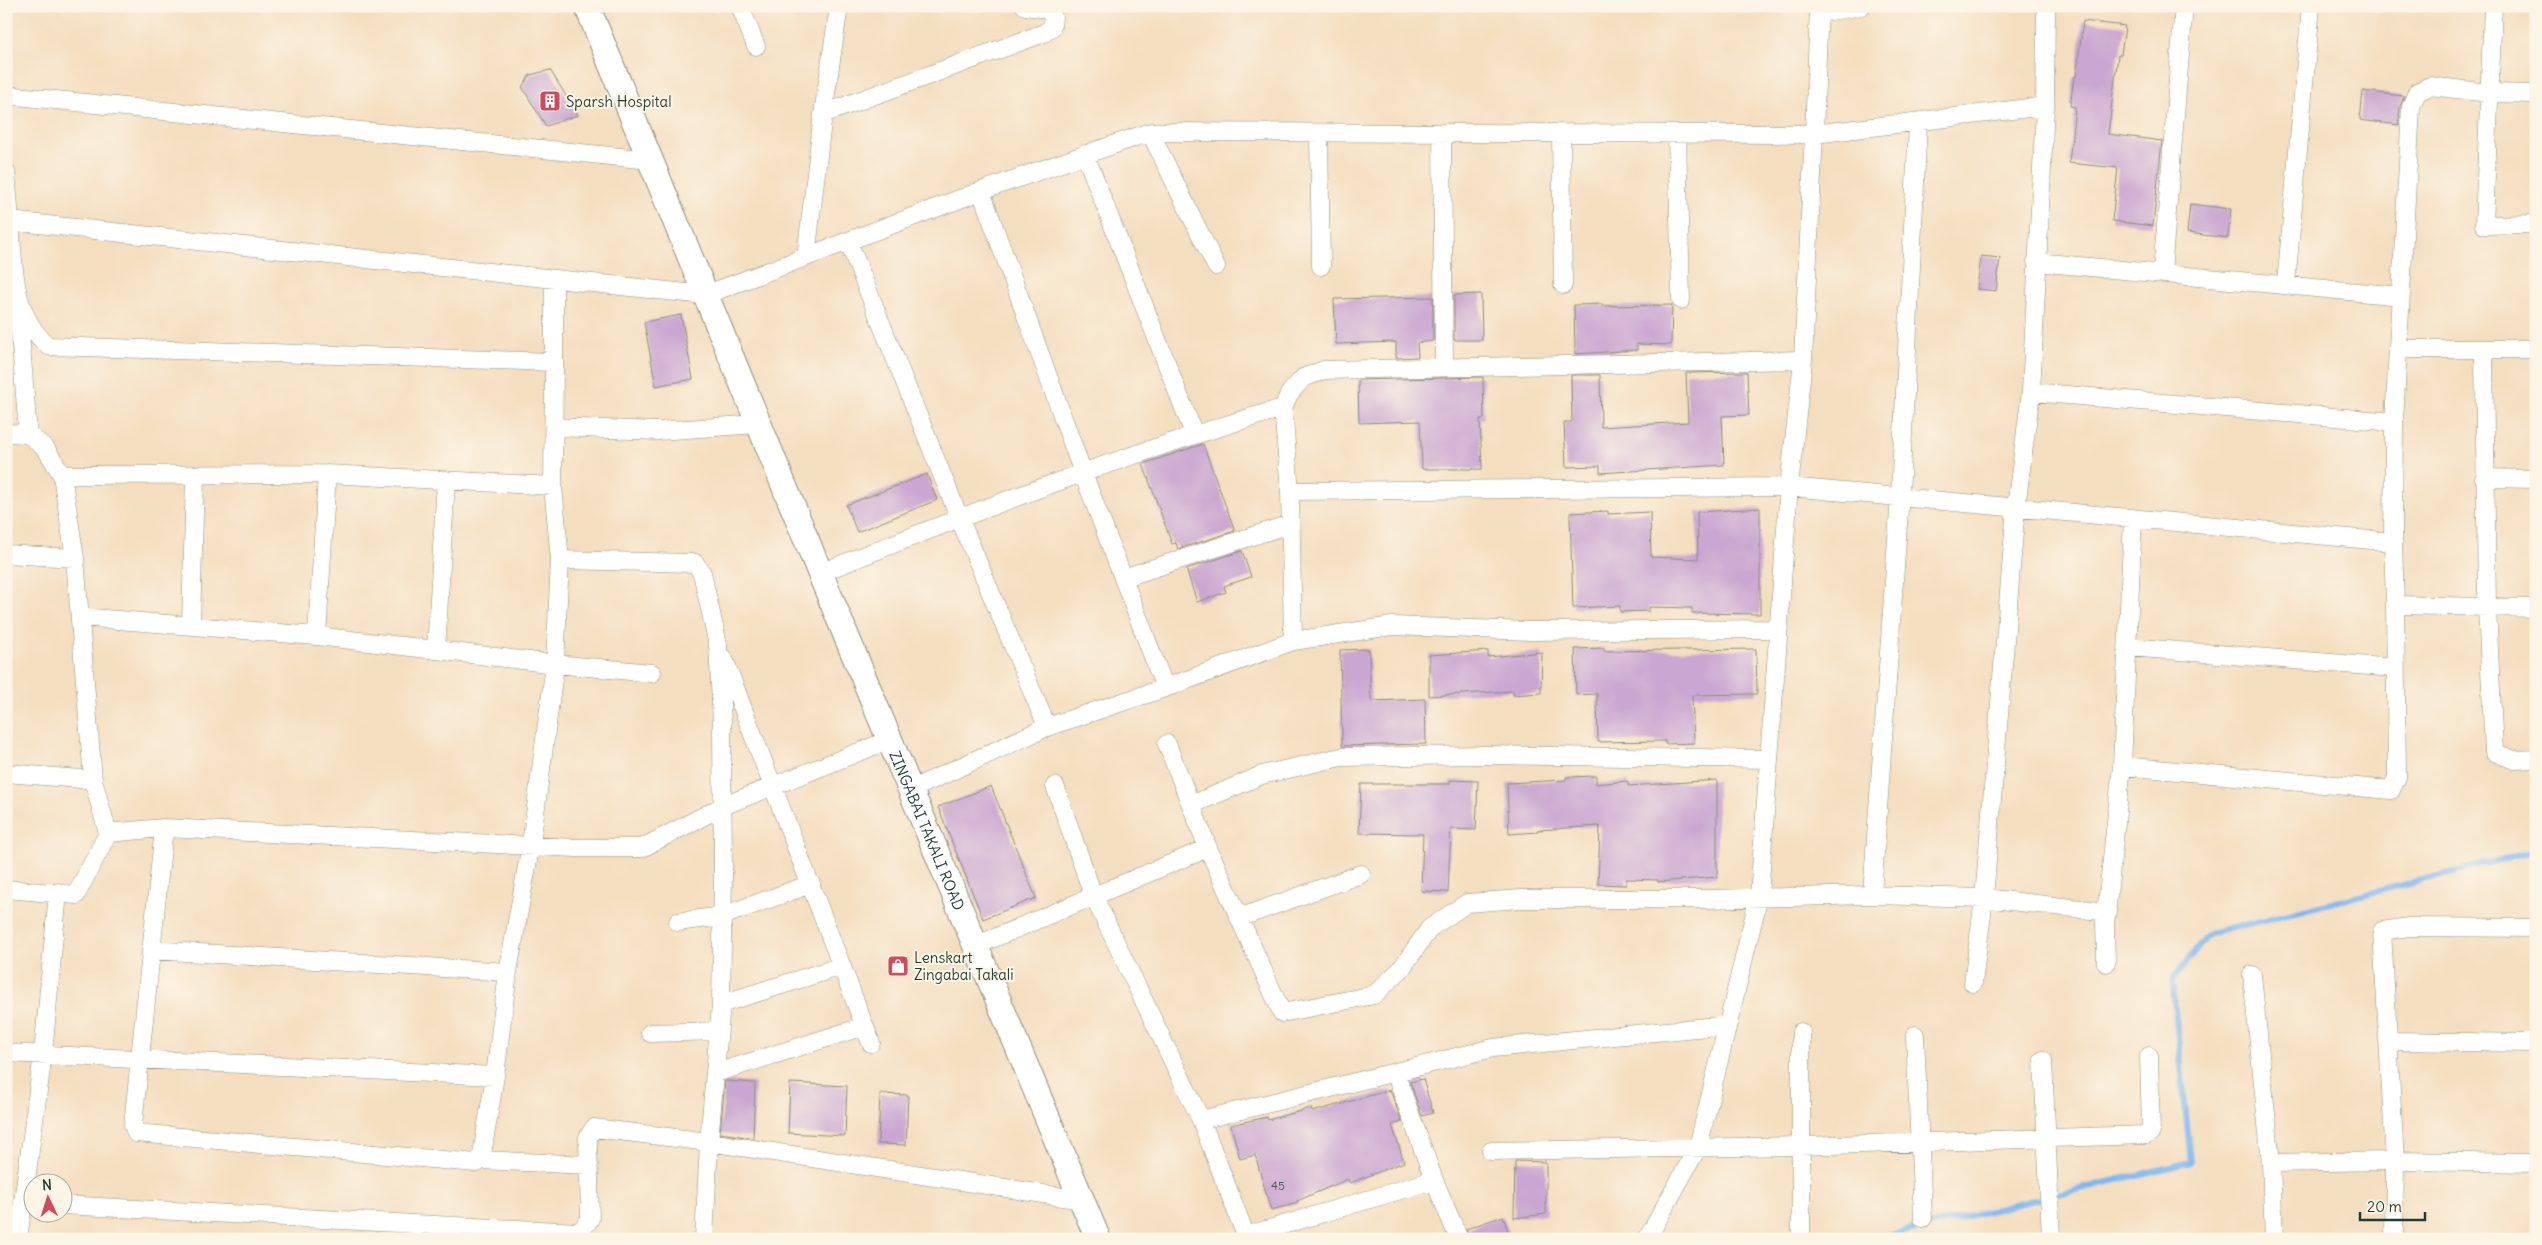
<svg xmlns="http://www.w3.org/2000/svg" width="2542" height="1245" font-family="Delius,sans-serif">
<rect width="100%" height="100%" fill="#fcf5e5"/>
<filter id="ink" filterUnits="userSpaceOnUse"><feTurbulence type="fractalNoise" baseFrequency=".02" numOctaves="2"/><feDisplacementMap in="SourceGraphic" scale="10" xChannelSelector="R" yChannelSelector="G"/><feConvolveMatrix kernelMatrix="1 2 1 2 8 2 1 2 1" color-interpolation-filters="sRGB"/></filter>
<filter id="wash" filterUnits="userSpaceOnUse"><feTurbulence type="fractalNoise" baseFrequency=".0096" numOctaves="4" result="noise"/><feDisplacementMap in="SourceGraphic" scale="20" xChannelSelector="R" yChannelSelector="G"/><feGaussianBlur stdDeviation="1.12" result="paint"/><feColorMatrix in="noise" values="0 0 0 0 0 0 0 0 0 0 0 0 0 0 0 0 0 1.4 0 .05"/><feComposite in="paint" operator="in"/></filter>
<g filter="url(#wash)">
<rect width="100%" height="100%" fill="#f4dec0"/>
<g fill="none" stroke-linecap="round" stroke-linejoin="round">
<path stroke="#7eb8ef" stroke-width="6" d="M1873 1239 2191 1162 2172 980 2209 934 2536 851"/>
</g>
<g id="blocks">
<path fill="#caa7d2" d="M2083 21 2125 26 2121 55H2118L2108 134 2162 141 2153 226 2112 221 2118 168 2069 163 2075 107 2070 106 2074 77H2076Z
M550 70 578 115 546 126 522 87 530 75Z
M2363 91 2404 96 2400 106 2399 125 2360 120Z
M2190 204 2231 209 2228 238 2187 233Z
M1981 256 2000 258 1996 291 1977 289Z
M1481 294 1482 340H1454V295Z
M1433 297V341L1417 343 1418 357 1396 358V342L1336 344 1334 299Z
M1602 304V306L1672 305 1671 345 1637 344V350L1575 354 1574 305Z
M681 315 693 379 656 386 644 322Z
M1747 372 1749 415 1722 416 1724 465 1600 473V466L1566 467 1564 422H1572L1571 375H1600L1601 427 1688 422 1686 373Z
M1483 377 1484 419H1480L1482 469H1422L1420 421 1359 423 1358 380Z
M1203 444 1235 531 1178 549 1176 543 1172 544 1143 464Z
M927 474 937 500 857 532 846 505Z
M1760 508V614L1692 613V608L1649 607V611L1620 612V606L1573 608 1570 513 1608 511V514L1650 512 1651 557 1698 559 1697 512Z
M1242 551 1251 577 1224 586 1226 592 1197 602 1186 569Z
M1604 648V651L1756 649 1757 694 1692 695 1694 743 1665 744V741L1598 742 1597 694 1576 695 1575 649Z
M1369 649 1371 701 1425 699 1426 744 1342 746 1340 650Z
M1488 651V657L1542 652 1541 693 1513 695V691L1429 696V655Z
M1596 776V784L1628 781V786L1717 780V877L1658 882V880L1626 879V885L1598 884 1600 826 1537 830V832L1509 834 1507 783 1566 780V777Z
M1450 780 1478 781 1476 830 1451 829 1448 892 1421 891 1423 834 1359 833 1361 784H1450Z
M991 786 1036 898 983 919 938 807Z
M1423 1079 1433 1113 1422 1116 1410 1082Z
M725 1081 755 1083 753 1138 720 1133Z
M790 1083 847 1086 845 1136 788 1133Z
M1390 1090 1402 1122 1392 1125 1404 1162 1350 1183 1348 1179 1297 1201 1298 1203 1271 1210 1255 1155 1240 1159 1231 1125 1267 1117 1268 1120 1311 1108 1312 1112Z
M880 1094 908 1095 906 1145 878 1144Z
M1515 1161 1546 1162V1214L1514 1218Z
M1503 1216 1511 1239H1469L1466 1229Z"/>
</g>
</g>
<g filter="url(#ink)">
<use href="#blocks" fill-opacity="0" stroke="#8a8e7a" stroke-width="1"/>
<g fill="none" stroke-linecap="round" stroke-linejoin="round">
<g stroke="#8a8e7a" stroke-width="19">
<path id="street" d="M740 6 756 46
M2493 6 2484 225 2536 224
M1819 13 1861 6
M6 95 650 160
M823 114 1044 33 1052 27 1053 17 1048 9 1025 6
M1150 132 1814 134 1819 6
M1319 133 1321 266
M1442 133 1444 368
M1561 134 1563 285
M1677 134 1681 300
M1085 154 1194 434
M6 172 10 221 705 295 981 191
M10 221C14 266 11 313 48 346L554 362 553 486 560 560 555 664 531 844 508 972 495 1076 481 1160 477 1163 136 1133 133 1125 164 828
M848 241 959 517 1047 727
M806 257 823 114 839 6
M2036 262 2401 296
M2162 273 2184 6
M2286 284 2311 6
M18 306 28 434
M2398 349H2536
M2484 349 2487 608 2494 752 2514 760 2536 759
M1803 360 1814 134 2045 106
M554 362V279
M2031 392 2394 422
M554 427 658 431 758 424
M6 433 28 434 46 449 62 475
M2484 478 2536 479
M1290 491 1789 487 2393 542 2395 605 2536 608
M2393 542 2394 422 2411 107 2417 92 2430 86 2489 93 2536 94
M6 554 75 558
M560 560 695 563 702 573 718 645 722 723 723 876 721 1004 709 1142 704 1239
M820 573C972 512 1125 454 1283 408
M1123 578 1290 524
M80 617 317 636 555 664 652 673
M191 626 195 476
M317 636 327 474
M1293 641 1392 626 1530 631 1778 629
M2128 647 2395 668
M436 650 446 480
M724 659 871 1043
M1165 688 1083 473 981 191 1150 132 1216 266
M1167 744 1191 805
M2122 766 2391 790 2397 777 2395 605
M6 773 93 780 75 558 62 475 327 474 553 486
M93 780 108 833
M1055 786 1093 895 1201 1120 1246 1236
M910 790 1047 727 1165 688 1293 641 1290 491 1283 408 1289 394 1303 378 1324 370 1803 360 1789 487 1759 896 1698 1147 1647 1239
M1208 848 1282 1013 1374 995 1401 969 1430 928 1467 903 1520 899H1706L1872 895 1984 898 2108 912
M6 889 76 895 108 833 164 828 576 848H642L723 806 889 740
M1872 895 1900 496 1918 122
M1239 918 1361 874
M678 922 722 916 811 884
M975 946 1208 848 1191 805 1262 775 1341 757 1486 755 1769 759
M151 950 508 972
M2106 963 2105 923 2122 766 2133 518
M2252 975 2271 1163 2274 1239
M1973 983 1984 898 2016 507 2031 392 2045 106 2046 6
M721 1004 842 966
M1801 1032V1239
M650 1033 719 1031
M1915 1035 1923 1218
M2388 1041 2536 1043
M6 1053 495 1076
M2043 1060 2051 1239
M1395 1072 1434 1180 1459 1239
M716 1073 865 1026
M1201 1120 1493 1048 1727 1025
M1491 1151 1800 1146 2147 1135 2151 1132 2149 1056
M481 1160 589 1165
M2271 1163 2395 1161 2382 931 2409 927 2536 928
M62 1205 415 1224 414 1239
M415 1224 580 1232 590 1219 588 1137 594 1128 709 1142 1082 1200
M18 1239 43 1054 58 892
M1248 1239 1246 1236 1434 1180
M2394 1239 2395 1161 2536 1163"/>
</g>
<g stroke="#8a8e7a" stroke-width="27">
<g id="secondary">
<path id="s1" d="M587 6 820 573 1098 1239"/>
</g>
</g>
<use href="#street" stroke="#fff" stroke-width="18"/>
<use href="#secondary" stroke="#fff" stroke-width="25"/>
</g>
</g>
<defs>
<g id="building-square" transform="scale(1.125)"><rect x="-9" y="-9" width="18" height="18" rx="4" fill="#d1495b" stroke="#fcf5e5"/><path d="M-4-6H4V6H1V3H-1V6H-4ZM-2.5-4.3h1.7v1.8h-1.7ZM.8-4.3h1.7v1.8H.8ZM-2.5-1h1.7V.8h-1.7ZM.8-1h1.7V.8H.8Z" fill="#fff"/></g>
<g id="shop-square" transform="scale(1.125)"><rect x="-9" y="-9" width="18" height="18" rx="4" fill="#d1495b" stroke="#fcf5e5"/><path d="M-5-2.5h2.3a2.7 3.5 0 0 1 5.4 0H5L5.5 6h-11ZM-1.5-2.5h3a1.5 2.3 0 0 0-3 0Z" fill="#fff"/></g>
</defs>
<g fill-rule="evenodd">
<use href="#building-square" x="550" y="101"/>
<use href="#shop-square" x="898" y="966"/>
</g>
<g text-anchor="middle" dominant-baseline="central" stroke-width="4" stroke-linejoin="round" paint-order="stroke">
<g font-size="12" fill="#4a585c">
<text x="1278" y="1185">45</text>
</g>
<g font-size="15" fill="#1f3d34" stroke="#fcf5e5" text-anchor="start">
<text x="566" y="101">Sparsh Hospital</text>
<text x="914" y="957">Lenskart<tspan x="914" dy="17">Zingabai Takali</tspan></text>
</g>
<g font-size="15" fill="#1f3d34" stroke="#fcf5e5">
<text stroke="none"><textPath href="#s1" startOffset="892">ZINGABAI TAKALI ROAD</textPath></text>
</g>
</g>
<rect width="2542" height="1245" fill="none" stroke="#fcf5e5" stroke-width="25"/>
<g transform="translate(48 1198) rotate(356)"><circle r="24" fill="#fcf5e5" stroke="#a4ab9e"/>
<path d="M0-4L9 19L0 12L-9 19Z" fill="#d1495b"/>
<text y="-8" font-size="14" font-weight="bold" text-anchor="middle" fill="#1f3d34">N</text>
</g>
<path d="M2360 1212v8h65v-8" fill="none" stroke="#1f3d34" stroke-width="2.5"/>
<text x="2367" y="1212" font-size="15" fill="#1f3d34" stroke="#fcf5e5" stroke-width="4" paint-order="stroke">20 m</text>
</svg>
